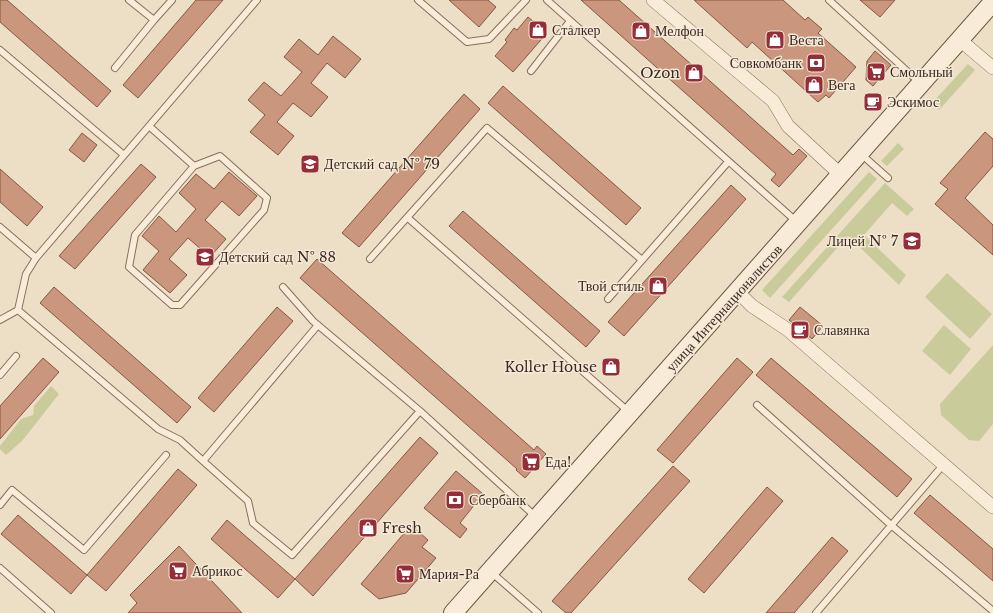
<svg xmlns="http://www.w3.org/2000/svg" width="993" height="613" font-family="'Libre Baskerville',serif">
<rect width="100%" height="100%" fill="#eddec6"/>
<path fill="#cacb9a" d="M968 64 975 70 939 110 932 103Z
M898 143 904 149 887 166 881 161Z
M869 172 877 179 770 298 762 290Z
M885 183 914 209 907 216 892 203 864 235 906 275 899 285 848 236 789 302 782 297Z
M947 273 992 314 970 339 925 297Z
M944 325 971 349 950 375 922 351Z
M993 345V424L979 441 969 440 941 415 940 404Z
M51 386 59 394 22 441 6 455 0 449V446L21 419 33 415 34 406Z"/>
<path fill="#ca967d" stroke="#865743" d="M0 0H7L111 91 97 107 0 22Z
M196 0H223L138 98 123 85Z
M449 0H488L496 7 479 27Z
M581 0H619L793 155 799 149 807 156 779 187 771 180 776 174Z
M694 0H783L805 20 808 17 822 29 818 33 856 67 829 98 826 95 818 102 752 42 747 48Z
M860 0H895L880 17Z
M528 17 547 33 513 72 495 56 507 42 505 40 514 28 517 30Z
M333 36 361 59 345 78 327 63 311 83 328 97 311 117 293 103 277 122 294 136 278 155 250 132 265 115 248 100 264 82 281 96 302 72 284 57 299 39 318 55Z
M875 51 891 65 873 86 866 80 867 61Z
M503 86 641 208 626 225 488 103Z
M464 94 480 109 359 247 342 233Z
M985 132 993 139V166L965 198 993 225V255L935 204 948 189 940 183Z
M82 133 97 145 84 162 69 150Z
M141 164 156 177 75 269 59 256Z
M0 169 43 207 27 226 0 202Z
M229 172 257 196 239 216 222 201 205 220 226 239 210 257 188 238 169 259 187 275 170 293 143 270 159 251 142 236 159 216 176 232 196 209 179 193 196 174 214 189Z
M731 185 746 199 624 336 608 322Z
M463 211 600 331 586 347 449 226Z
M317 259 534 450 537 446 546 454 525 478 516 470 517 469 300 278Z
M54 287 191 407 177 423 40 303Z
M277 307 293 321 214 412 198 398Z
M800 307 823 326 812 339 789 320Z
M43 358 59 372 0 439V406Z
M737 358 753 372 673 463 657 450Z
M771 358 912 479 897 497 756 375Z
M420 437 438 453 313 596 295 579Z
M673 466 690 481 571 613H566L552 601Z
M178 469 197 485 106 591 87 575Z
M456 471 483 494 460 523 467 529 460 538 424 508Z
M767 487 783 501 704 593 688 579Z
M930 495 993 549V581L914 513Z
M18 515 87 575 71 594 1 534Z
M227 520 295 579 278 598 211 539Z
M411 525 428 540 422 547 436 558 406 593 379 599 361 584Z
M832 537 848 551 794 613H766Z
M179 546 242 613H128L137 603 130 595Z"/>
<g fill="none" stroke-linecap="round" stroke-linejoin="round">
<g stroke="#886f5c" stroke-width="8">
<path id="lane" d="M129 0 154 20 172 0
M418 0 467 42 489 39 526 0
M547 0 797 222
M829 0 919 82
M0 50 124 155
M115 68 154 20
M531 71 570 21
M149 126 194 166 135 235 129 267 172 305H180L264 210 267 198 220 156 194 166
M861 154 888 178
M408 218 629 412
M0 227 36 258 26 274 18 310 158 429 180 440 203 461 318 325
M36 258 257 0
M370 259 487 128 642 260
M283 287 313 321 420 411 536 517
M608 299 728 162
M0 320 18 310
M0 375 16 356
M757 405 891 525 993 611
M203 461 248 501 253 523 292 555 420 411
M0 505 12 490 84 550 166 455
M0 568 51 613
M491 572 538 613
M816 613 944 464"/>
</g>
<g stroke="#886f5c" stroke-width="14">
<path id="street" d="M653 0 773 101 788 126 841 175
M960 40 993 68
M738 292 752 306 788 330 993 507"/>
</g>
<g stroke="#6a513f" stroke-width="20">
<path id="secondary" d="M453 613 993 2"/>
</g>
<use href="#lane" stroke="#f8ecd9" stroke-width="6"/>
<use href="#street" stroke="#f8ecd9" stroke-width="13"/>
<use href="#secondary" stroke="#f8ecd9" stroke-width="18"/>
</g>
<defs>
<g id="shop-square" transform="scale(1)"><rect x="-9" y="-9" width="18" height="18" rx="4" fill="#952e39" stroke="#f5e9d6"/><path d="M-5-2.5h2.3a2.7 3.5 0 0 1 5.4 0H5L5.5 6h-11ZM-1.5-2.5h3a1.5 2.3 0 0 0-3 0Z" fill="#fff"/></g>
<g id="bank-square" transform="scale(1)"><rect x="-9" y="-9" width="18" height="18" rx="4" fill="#952e39" stroke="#f5e9d6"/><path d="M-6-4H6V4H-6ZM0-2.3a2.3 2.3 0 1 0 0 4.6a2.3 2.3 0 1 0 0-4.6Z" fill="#fff"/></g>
<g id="supermarket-square" transform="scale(1)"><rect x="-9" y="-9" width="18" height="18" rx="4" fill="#952e39" stroke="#f5e9d6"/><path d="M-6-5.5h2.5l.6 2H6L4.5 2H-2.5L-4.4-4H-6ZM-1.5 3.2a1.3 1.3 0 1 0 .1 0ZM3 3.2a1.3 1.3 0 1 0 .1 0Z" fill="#fff"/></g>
<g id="cafe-square" transform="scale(1)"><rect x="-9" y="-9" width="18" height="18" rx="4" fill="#952e39" stroke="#f5e9d6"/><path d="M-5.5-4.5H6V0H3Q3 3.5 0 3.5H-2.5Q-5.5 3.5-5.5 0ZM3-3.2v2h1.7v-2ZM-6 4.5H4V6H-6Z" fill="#fff"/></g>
<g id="school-square" transform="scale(1)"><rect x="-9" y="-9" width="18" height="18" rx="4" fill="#952e39" stroke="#f5e9d6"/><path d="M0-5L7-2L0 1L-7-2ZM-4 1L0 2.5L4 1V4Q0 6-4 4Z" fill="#fff"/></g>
</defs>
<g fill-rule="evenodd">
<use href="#shop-square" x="538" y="30"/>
<use href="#shop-square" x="641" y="31"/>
<use href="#shop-square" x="775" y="40"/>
<use href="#bank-square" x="816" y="63"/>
<use href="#supermarket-square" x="876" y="72"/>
<use href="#shop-square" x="694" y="73"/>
<use href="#shop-square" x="814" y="85"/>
<use href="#cafe-square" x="873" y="102"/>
<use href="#school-square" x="310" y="164"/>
<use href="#school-square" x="912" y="241"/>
<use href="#school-square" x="205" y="257"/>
<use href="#shop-square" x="658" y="286"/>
<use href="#cafe-square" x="800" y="330"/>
<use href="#shop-square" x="611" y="367"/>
<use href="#supermarket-square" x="531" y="462"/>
<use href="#bank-square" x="455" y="500"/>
<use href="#shop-square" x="368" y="528"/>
<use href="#supermarket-square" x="178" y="571"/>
<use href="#supermarket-square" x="405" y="574"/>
</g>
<g text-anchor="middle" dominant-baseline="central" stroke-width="3" stroke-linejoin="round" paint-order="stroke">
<g font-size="14" fill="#392920" stroke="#f5e9d6" text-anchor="start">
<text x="552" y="30">Сталкер</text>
<text x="655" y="31">Мелфон</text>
<text x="789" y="40">Веста</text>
<text x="802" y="63" text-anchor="end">Совкомбанк</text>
<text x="890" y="72">Смольный</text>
<text x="680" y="73" text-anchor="end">Ozon</text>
<text x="828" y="85">Вега</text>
<text x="887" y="102">Эскимос</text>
<text x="324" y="164">Детский сад № 79</text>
<text x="898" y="241" text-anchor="end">Лицей № 7</text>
<text x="219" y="257">Детский сад № 88</text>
<text x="644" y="286" text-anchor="end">Твой стиль</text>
<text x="814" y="330">Славянка</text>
<text x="597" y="367" text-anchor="end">Koller House</text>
<text x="545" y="462">Еда!</text>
<text x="469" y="500">Сбербанк</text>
<text x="382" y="528">Fresh</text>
<text x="192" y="571">Абрикос</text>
<text x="419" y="574">Мария-Ра</text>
</g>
<g font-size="14" fill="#392920" stroke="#f5e9d6">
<text transform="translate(724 308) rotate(-48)">улица Интернационалистов</text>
</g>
</g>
</svg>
